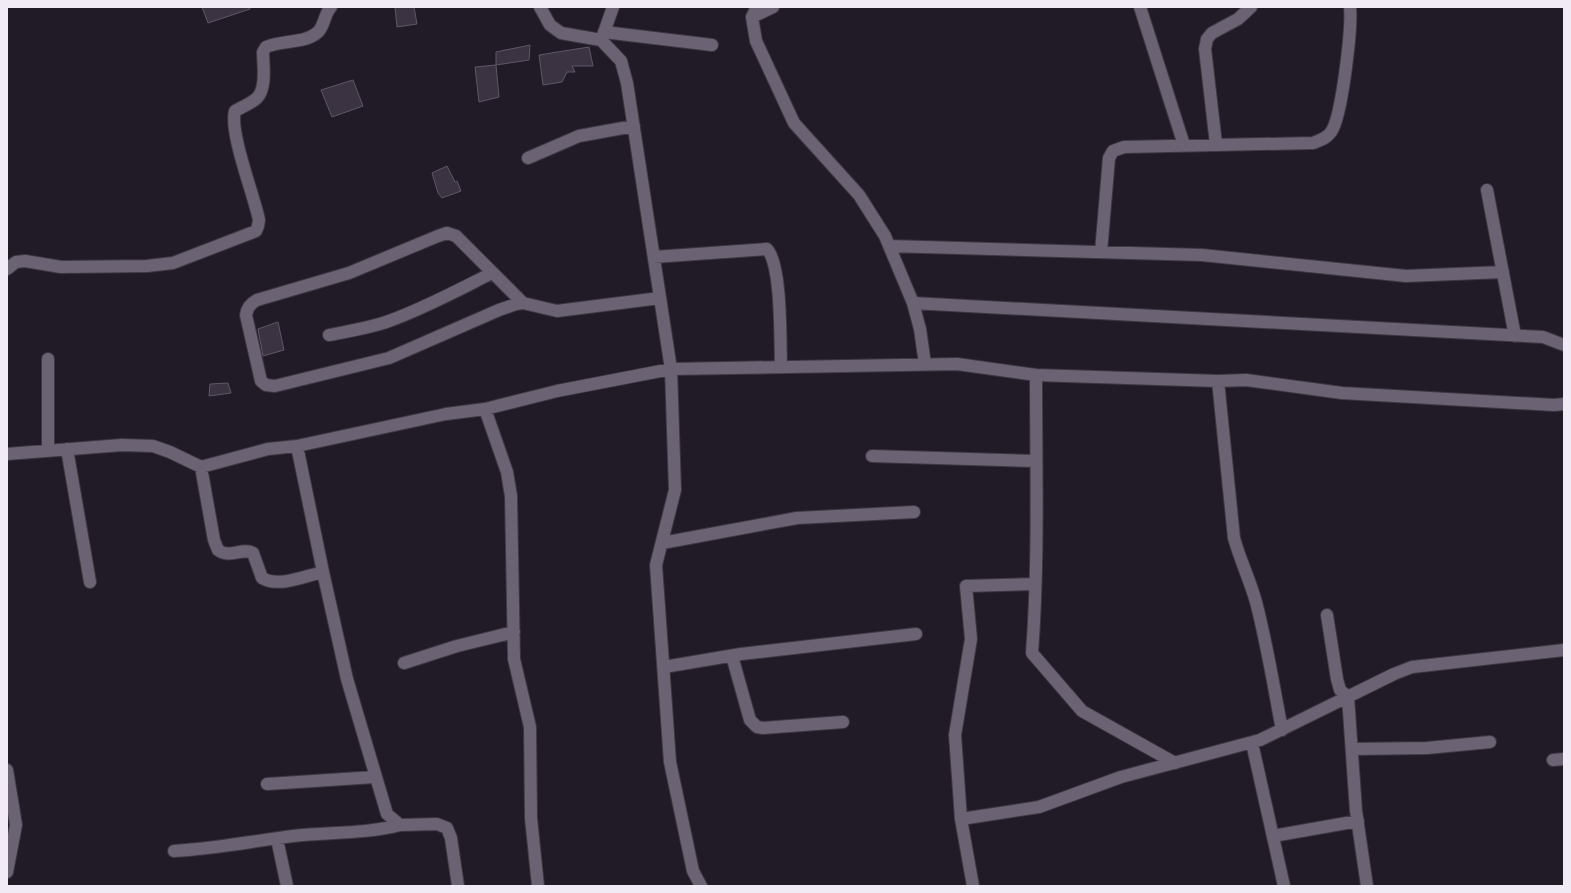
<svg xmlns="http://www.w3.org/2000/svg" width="1571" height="893" font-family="Rubik,sans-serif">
<rect width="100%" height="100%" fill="#211a27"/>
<path fill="#3b3342" stroke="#5f5767" d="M202 7H250V9L208 23Z
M395 7H414L417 24 397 27Z
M530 45 529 60 496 65V52Z
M589 47 593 66H572L575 72H567L562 82 543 85 539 55Z
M496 65 499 97 479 102 475 67Z
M353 80 363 106 332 117 321 90Z
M447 166 455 182 457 181 461 191 442 198 438 193 432 173Z
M278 322 284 350 263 356 258 329Z
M228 383 231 393 209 396 210 384Z"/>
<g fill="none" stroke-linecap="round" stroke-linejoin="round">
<g stroke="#3d3842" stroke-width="14">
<path id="minor" d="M540 7 550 25 561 33 601 40 621 61 627 83 671 369 675 490 656 565 670 762 693 871 701 886
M757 7 752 17 756 41 794 123 859 195 885 236 913 303 920 329 925 364
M1140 7 1184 145
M752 17 773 7
M604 32 712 45
M602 38 613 7
M1216 144 1205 49 1207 39 1212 33 1238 19 1251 7
M528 158 579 136 634 126
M1487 190 1515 336
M889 246 1202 255 1406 276 1503 272
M1101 252 1109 158 1113 151 1124 147 1313 143C1320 140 1326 139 1331 132 1342 117 1352 28 1350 7
M654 257 767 249C782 265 780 341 781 366
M7 269 16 262 25 261 61 267 147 266 173 263 256 231 258 226 259 220C254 195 229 132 235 111 242 107 252 103 257 98 267 88 263 64 263 52L266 47C281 40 305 44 318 32 325 25 324 14 331 7
M523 303 456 236 447 233 438 236 349 273 257 300C251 303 247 307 246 315L261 381 266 385 275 386 389 358 499 310 516 304 523 303 557 311 660 298
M913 303 1543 337 1564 345
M329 335C349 331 370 328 389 321 425 308 458 290 492 273
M48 359V451
M1036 375C1036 468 1039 561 1032 653L1082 711 1175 763
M1218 381 1234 538C1240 560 1250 580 1256 602 1267 644 1274 688 1282 730
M485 409 507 472 511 496 514 659 530 727 531 818 538 886
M67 449 90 582
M7 454 122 445 153 446 170 452 201 467 268 449 297 446 446 414 485 409 557 391 671 369 957 364 1036 375 1218 381 1246 380 1342 393 1554 405 1564 404
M872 456 1036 461
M201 467 214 540 218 550C230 559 242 547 253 553L262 578C279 588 305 576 323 572L297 446
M662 543 797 518 914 512
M323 572 347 679 387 814 400 825 437 824 447 828 451 838 458 886
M1327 615 1337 679 1340 690 1348 697 1356 811 1367 886
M732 656 750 720 757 727 763 728 843 722
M404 663 457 646 514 632
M664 667 741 654 916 634
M1252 743 1284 886
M1352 749 1427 748 1490 742
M1553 760 1564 759
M7 770 16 825 7 872
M267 784 375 777
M961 819 1039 807 1121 777 1260 740 1394 674 1412 667 1564 650
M1273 836 1358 821
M277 839 287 886
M174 851C214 849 253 841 293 836 329 832 365 834 400 825
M973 886 961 819 955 735 971 639 966 586 1035 584"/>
</g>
<use href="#minor" stroke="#6b6273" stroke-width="12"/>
</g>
<rect width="1571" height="893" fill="none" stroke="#f0ebf5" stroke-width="16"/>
</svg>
